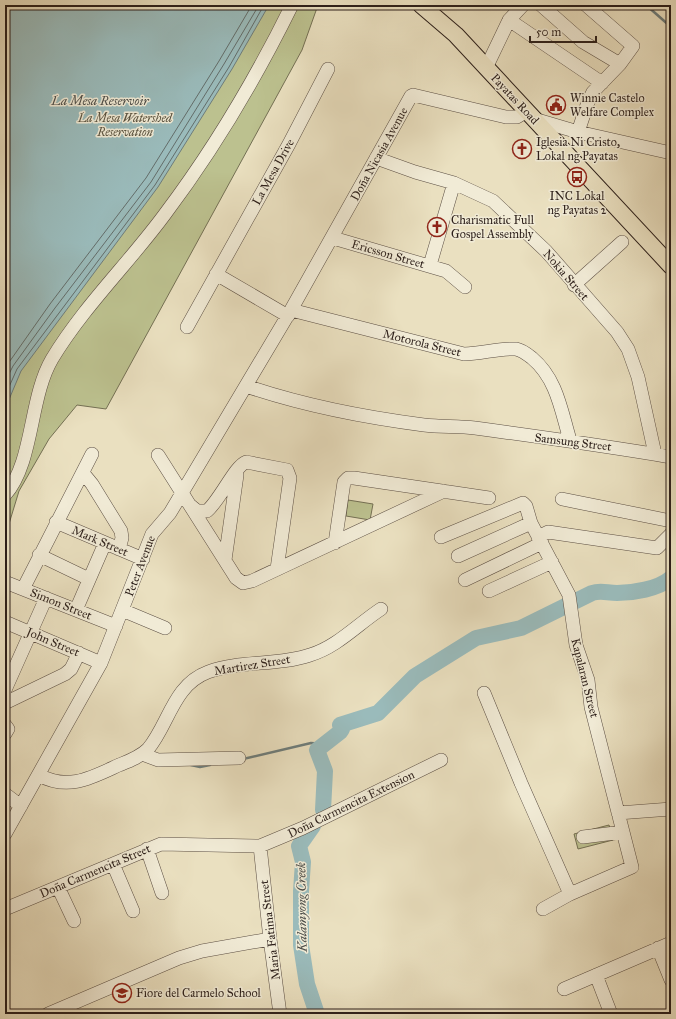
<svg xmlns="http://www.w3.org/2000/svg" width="676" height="1019" font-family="'IM FELL Great Primer',serif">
<rect width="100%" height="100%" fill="#eae0c0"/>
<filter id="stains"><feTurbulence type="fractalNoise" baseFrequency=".005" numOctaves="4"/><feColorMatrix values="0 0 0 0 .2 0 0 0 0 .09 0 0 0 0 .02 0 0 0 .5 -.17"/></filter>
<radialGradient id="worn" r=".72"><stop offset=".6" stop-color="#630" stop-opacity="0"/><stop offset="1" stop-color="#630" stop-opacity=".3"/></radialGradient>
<path fill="#bcc18f" stroke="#747054" d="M5 5H318L302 50 106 409 77 405 49 439 19 491 5 537Z
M348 500 373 504 370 520 346 516Z
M609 825 613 840 578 849 574 834Z"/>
<path fill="#9abbbb" stroke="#6e7d7b" d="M5 5H269L232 69 158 187 21 371 5 409Z"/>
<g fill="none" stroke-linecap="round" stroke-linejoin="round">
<path stroke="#636d6a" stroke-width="1" d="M5 368 50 304 146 178 219 61 252 5
M5 382 13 366 55 308 151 182 224 64 259 5
M5 396 17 369 155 185 229 67 264 5"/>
<path stroke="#6e7d7b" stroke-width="2.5" d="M646 5 671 27
M243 759 311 743 324 744
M191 765 200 767 210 765"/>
<path stroke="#9abbbb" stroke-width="16" d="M323 810 325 771 317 750 340 732 342 729 340 725 378 713 415 676 476 638 521 628 592 593C601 590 607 593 617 593 633 593 658 589 671 578
M313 826 299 846 303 862 301 891V945L307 984 317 1014"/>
<g stroke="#5c4f44" stroke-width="14">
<path id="minor" d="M541 5 583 42 620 64
M509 20 602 83
M486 68 509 20 523 5
M534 119 578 132 671 153
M578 132 588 102 593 92 620 64 633 46 586 5
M376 158 415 172 454 183 493 201 546 251 617 332 628 349 638 377 655 454
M333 238 446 271 465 287
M430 265 454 183
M216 274 288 316
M574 285 622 242
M291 310 464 354C481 354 499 348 516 349 522 350 527 354 532 358 557 379 561 410 570 440
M187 327 289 144 328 69
M246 386C305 406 362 417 424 425 441 427 458 426 475 428 541 437 606 446 671 457
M158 455 236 578 243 583 252 581 444 491
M83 473 92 484 121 531 122 538 119 549
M5 495C34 462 29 398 52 359 84 306 129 263 165 214 214 149 256 78 292 5
M562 499 671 521
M191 506 197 511H207C220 500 235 466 246 462L287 470 290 478 277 569
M56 522 143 559
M441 537 523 503 526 506 531 523 569 595 576 645 588 680 591 707 632 867 570 894 543 909
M538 537 548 532 657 548 671 534
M335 543 344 482 348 478H354L489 498
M39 555 89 579
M458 556 531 523
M225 560 237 475
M465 580 542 543
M5 582 116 626
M23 589 92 454
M489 591 552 562
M76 610 105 543
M122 610 165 628
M5 622 101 663
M5 690 46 598
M484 693 521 783 570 894
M5 703 65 674 71 669 79 653
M5 734 8 729 5 725
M142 754 158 760 239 758
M39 775C68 791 91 778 119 765 129 761 140 757 148 749 169 724 173 685 208 672 241 660 277 666 310 655 337 647 358 624 381 609
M5 794 21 806
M618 813 671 809
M5 834 101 663 152 534 170 513 291 310 411 96 413 95 506 117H517L527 111
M583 837 623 832
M260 846 270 939 280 1014
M147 849 162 893
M113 864 133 911
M58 887 74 921
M5 909 161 844 260 846 303 828 441 760
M658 948 671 980
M596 975 611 1014
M564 989 671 943
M48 1014 179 958 202 951 270 939"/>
</g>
<g stroke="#2c1f1a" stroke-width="18">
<path id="major" d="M421 5 456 35 671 266"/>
</g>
<use href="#minor" stroke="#f1ebd6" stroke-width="13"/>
<use href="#major" stroke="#eae0c0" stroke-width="16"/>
</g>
<defs>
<g id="civic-ring" transform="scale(1)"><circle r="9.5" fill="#f1ebd6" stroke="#8f2418" stroke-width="1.5"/><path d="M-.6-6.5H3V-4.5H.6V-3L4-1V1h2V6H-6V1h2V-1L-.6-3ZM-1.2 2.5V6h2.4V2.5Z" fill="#8f2418"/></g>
<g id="church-ring" transform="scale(1)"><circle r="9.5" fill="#f1ebd6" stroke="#8f2418" stroke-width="1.5"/><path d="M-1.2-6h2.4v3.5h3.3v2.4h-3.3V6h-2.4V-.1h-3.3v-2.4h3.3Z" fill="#8f2418"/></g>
<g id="bus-ring" transform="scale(1)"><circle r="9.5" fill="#f1ebd6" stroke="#8f2418" stroke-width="1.5"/><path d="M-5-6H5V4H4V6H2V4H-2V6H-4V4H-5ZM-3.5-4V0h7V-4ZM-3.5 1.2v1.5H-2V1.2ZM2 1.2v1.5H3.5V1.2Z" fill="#8f2418"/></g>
<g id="school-ring" transform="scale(1)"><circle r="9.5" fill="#f1ebd6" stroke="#8f2418" stroke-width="1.5"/><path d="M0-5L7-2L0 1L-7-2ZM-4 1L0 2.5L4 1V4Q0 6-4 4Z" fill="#8f2418"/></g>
</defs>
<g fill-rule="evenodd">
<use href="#civic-ring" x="556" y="105"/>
<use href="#church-ring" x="522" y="149"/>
<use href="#bus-ring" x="577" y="177"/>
<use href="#church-ring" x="437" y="227"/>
<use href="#school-ring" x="122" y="993"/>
</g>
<g text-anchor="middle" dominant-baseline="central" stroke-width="3" stroke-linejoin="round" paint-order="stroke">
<g font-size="12" fill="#2c1f1a" stroke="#f1ebd6" text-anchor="start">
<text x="570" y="98">Winnie Castelo<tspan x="570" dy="14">Welfare Complex</tspan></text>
<text x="536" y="142">Iglesia Ni Cristo,<tspan x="536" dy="14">Lokal ng Payatas</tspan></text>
<text x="577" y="196" text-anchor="middle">INC Lokal<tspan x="577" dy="14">ng Payatas 2</tspan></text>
<text x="451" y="220">Charismatic Full<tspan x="451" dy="14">Gospel Assembly</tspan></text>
<text x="136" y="993">Fiore del Carmelo School</text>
</g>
<g font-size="12" fill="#2c1f1a" stroke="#f1ebd6">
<text transform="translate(515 99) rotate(47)">Payatas Road</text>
<text transform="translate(379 154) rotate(-61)">Doña Nicasia Avenue</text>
<text transform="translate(273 172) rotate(-61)">La Mesa Drive</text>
<text transform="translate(388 254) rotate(16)">Ericsson Street</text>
<text transform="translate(566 275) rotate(49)">Nokia Street</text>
<text transform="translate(422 343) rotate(14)">Motorola Street</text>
<text transform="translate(573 442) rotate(7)">Samsung Street</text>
<text transform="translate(100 541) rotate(23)">Mark Street</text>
<text transform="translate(140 566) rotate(-69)">Peter Avenue</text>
<text transform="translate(61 604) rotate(22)">Simon Street</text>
<text transform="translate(53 642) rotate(23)">John Street</text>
<text transform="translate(252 665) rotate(-9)">Martirez Street</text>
<text transform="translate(585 678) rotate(76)">Kapalaran Street</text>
<text transform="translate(351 804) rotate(-26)">Doña Carmencita Extension</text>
<text transform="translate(95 871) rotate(-23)">Doña Carmencita Street</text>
<text transform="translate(270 930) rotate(-97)">Maria Fatima Street</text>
</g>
<g font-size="12" font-style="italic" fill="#57503d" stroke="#f1ebd6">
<text x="125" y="118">La Mesa Watershed<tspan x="125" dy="14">Reservation</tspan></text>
</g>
<g font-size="13" font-style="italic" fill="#4d4e4a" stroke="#f1ebd6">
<text x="100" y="101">La Mesa Reservoir</text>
<text transform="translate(302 907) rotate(-91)">Kalamyong Creek</text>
</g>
</g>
<rect width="676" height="1019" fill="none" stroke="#eae0c0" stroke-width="20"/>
<rect x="6" y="6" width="664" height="1007" fill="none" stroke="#2c1f1a" stroke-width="2"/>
<rect x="10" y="10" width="656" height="999" fill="none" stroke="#2c1f1a"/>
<path d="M530 36v6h66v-6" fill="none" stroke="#2c1f1a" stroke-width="2"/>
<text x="536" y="36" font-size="12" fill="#2c1f1a" stroke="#f1ebd6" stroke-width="3" paint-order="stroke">50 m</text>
<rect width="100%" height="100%" filter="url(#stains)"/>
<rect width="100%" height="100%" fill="url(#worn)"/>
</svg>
